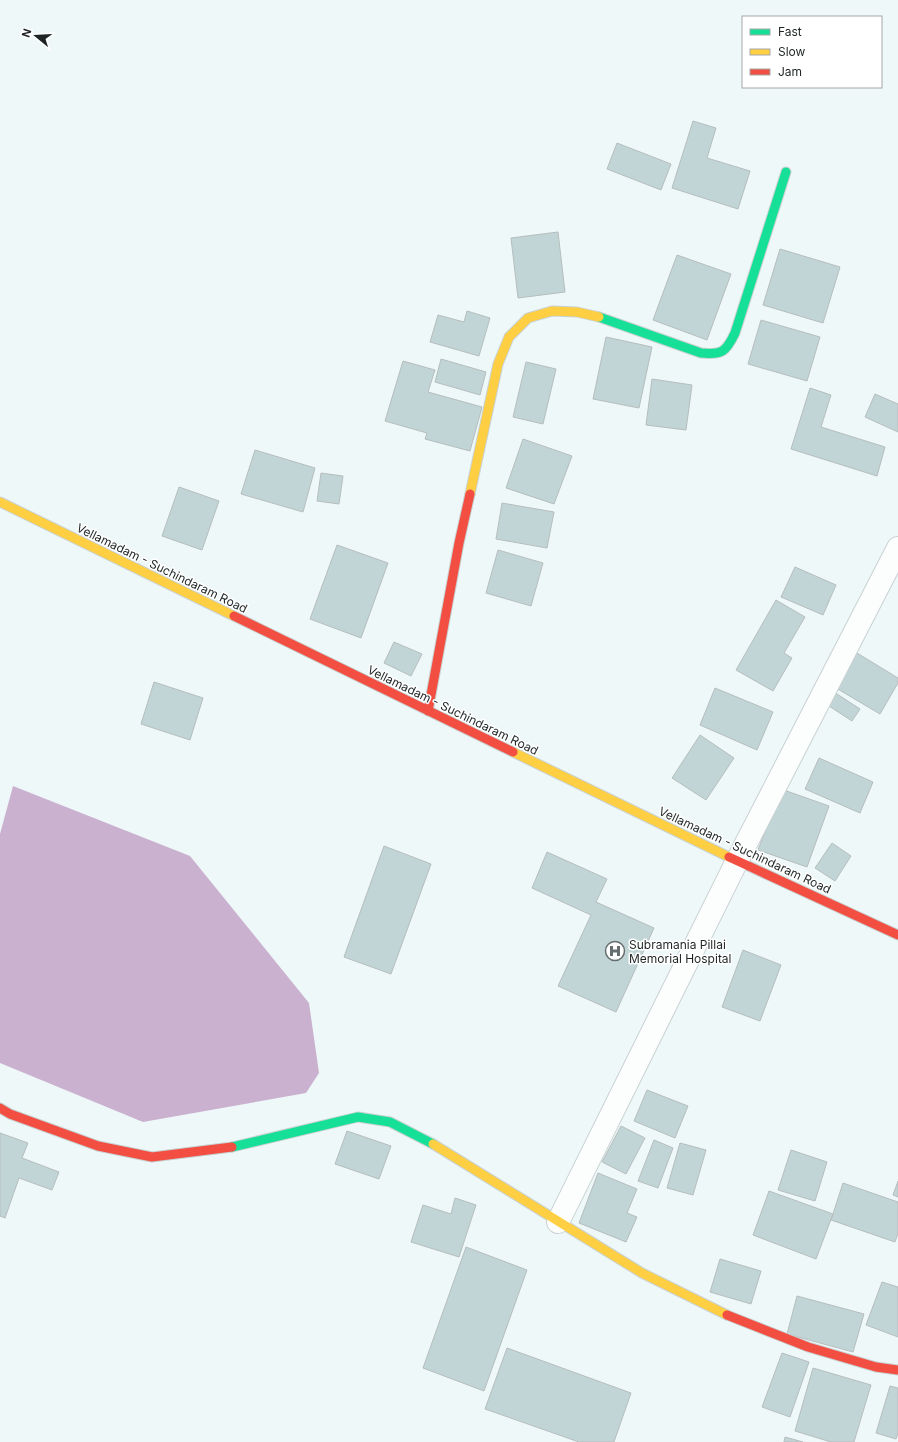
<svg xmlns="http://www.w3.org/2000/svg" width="898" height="1442" font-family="Inter,sans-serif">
<rect width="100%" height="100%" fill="#eef8f9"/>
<path fill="#cab1d0" d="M13 786 190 856 309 1003 319 1073 306 1093 143 1122 0 1063V834Z"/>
<path fill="#c1d5d6" stroke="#b6bdbe" d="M693 121 716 128 707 158 750 171 738 209 672 188Z
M617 143 671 164 661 190 607 169Z
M558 232 565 292 518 298 511 238Z
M780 249 840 267 823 323 763 305Z
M677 255 731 274 707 340 653 320Z
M467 311 490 318 479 356 430 342 438 315 464 322Z
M761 320 820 337 807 381 748 364Z
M606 337 652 347 639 408 593 399Z
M441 359 486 372 480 395 435 382Z
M403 361 435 370 428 392 482 407 470 451 425 439 427 433 385 421Z
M526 362 556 369 543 424 513 417Z
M652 379 692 385 686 430 646 425Z
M810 388 831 395 821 427 885 447 877 476 791 449Z
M875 394 898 404V432L865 417Z
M523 439 572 456 554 504 506 488Z
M255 450 315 468 303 512 241 494Z
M321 473 343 476 339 504 317 501Z
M179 487 219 501 202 550 162 536Z
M502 503 554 512 547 548 496 539Z
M337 545 388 563 361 638 310 619Z
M498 550 543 563 531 606 486 593Z
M795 567 836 585 823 615 781 597Z
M776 600 805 617 784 653 792 658 773 691 736 670Z
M394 642 422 654 411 676 384 663Z
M857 653 898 678V683L880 714 836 688Z
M154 682 203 698 190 740 141 724Z
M715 688 773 712 757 750 700 725Z
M834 692 860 709 852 721 826 704Z
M700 735 734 758 706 800 672 778Z
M819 758 873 782 860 813 805 789Z
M781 789 829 806 807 867 758 850Z
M832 843 851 856 835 881 815 868Z
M384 846 431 864 391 974 344 957Z
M547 852 607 879 596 902 654 928 616 1012 558 986 591 915 532 888Z
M743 950 781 965 760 1021 722 1007Z
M647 1090 688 1106 675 1138 634 1121Z
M621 1126 645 1138 626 1174 602 1162Z
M347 1131 391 1146 379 1179 335 1164Z
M0 1133 28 1143 22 1158 59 1172 52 1190 19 1178 5 1218 0 1216Z
M654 1140 673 1148 658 1188 638 1181Z
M680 1143 706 1150 693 1195 667 1188Z
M791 1150 827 1162 815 1201 778 1190Z
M598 1173 637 1189 627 1213 637 1217 626 1242 579 1223Z
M898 1181V1197L893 1195Z
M843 1183 898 1202V1233L895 1242 831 1220Z
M769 1191 833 1214 816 1259 753 1235Z
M455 1198 476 1205 459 1257 411 1242 423 1205 451 1214Z
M466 1247 527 1270 484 1391 423 1368Z
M720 1259 761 1271 751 1304 710 1292Z
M882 1282 898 1287V1337L866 1325Z
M797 1296 864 1314 853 1352 787 1334Z
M507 1348 631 1393 614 1442H579L485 1409Z
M782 1353 809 1362 790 1417 762 1407Z
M813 1368 871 1385 854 1442H831L795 1431Z
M890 1386 898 1388V1433L896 1439 876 1433Z
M785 1437 803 1442H784Z"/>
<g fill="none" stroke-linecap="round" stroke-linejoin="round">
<g stroke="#c9d1d1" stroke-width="24">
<path id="street" d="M558 1222 737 861 898 548"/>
</g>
<g stroke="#c9d1d1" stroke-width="11">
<path id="fast" d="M599 317 701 353C722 355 726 352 735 333L786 172
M232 1147 358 1117 390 1122 433 1144"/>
</g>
<g stroke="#c9d1d1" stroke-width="11">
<path id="slow" d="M470 494 498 364 509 337 528 318 552 311 577 312 599 317
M0 502 234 616
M513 752 729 857
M433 1144 642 1273 727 1315"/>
</g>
<g stroke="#c9d1d1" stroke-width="11">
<path id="jam" d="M234 616 513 752
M428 711 459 543 470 494
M729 857 898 935
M0 1108 10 1114 98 1146 152 1157 232 1147
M727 1315 808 1347 876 1367 898 1370"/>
</g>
<use href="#street" stroke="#fcfefe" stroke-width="22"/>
<use href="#fast" stroke="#16e098" stroke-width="9"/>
<use href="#slow" stroke="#ffcf43" stroke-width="9"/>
<use href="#jam" stroke="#f24e42" stroke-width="9"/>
</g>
<defs>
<g id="hospital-ring" transform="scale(1)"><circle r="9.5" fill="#fff" stroke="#676e6f" stroke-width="1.5"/><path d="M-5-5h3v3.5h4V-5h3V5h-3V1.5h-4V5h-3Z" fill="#676e6f"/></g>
</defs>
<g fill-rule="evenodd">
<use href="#hospital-ring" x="615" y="951"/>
</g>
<g text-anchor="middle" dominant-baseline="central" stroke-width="3" stroke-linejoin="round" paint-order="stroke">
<g font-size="12" fill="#1e2424" stroke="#fff">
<text transform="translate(162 568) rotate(26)">Vellamadam - Suchindaram Road</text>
<text transform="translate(453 710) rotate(26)">Vellamadam - Suchindaram Road</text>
<text transform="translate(745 850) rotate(25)">Vellamadam - Suchindaram Road</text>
</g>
<g font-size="12" fill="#1e2424" stroke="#fff" text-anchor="start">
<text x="629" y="944">Subramania Pillai<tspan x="629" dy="14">Memorial Hospital</tspan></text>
</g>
</g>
<rect x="742" y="16" width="140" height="72" fill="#ffffff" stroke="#a5a7a7"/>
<rect x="750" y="29" width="20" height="6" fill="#16e098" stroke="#a5a7a7"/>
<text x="778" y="36" font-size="12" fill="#1e2424">Fast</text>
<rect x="750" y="49" width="20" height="6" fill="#ffcf43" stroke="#a5a7a7"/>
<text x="778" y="56" font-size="12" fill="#1e2424">Slow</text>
<rect x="750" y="69" width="20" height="6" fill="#f24e42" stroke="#a5a7a7"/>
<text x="778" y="76" font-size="12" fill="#1e2424">Jam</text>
<g transform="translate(36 36) rotate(288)" stroke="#ffffff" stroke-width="3" paint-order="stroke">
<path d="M0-3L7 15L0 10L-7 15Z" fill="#1e2424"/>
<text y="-6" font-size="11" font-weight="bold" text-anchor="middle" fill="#1e2424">N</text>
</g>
</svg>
